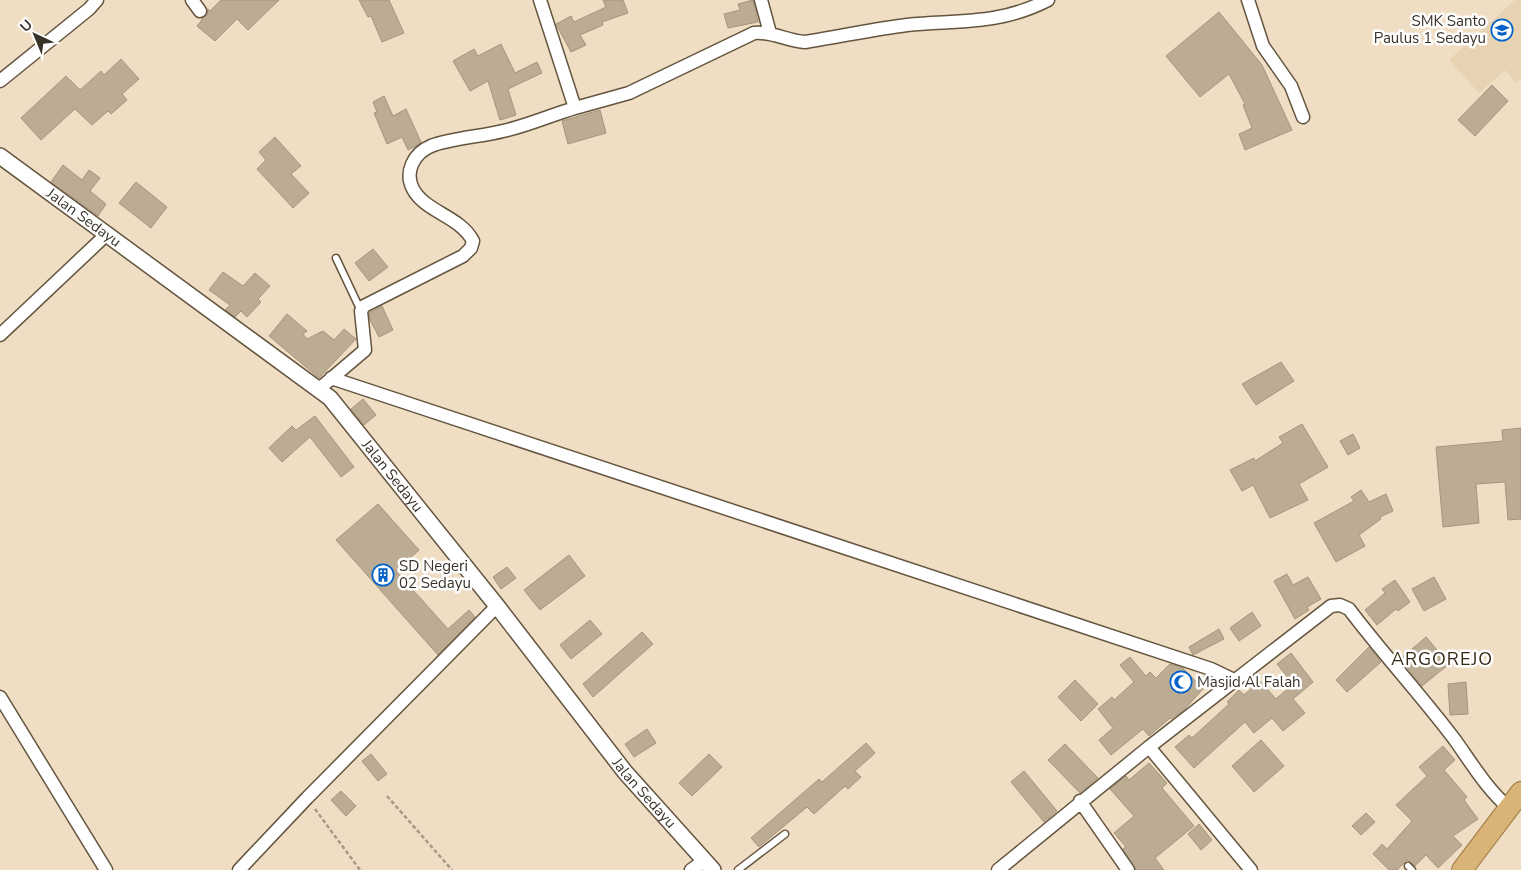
<svg xmlns="http://www.w3.org/2000/svg" width="1521" height="870" font-family="'Nunito Sans',sans-serif">
<rect width="100%" height="100%" fill="#f0dec4"/>
<path fill="#e7d2b2" d="M1515 0H1521V79L1516 83 1505 70 1479 93 1449 60Z"/>
<path fill="#bdac94" stroke="#a6957d" d="M221 0H279L248 30 237 19 215 41 197 26 202 20 201 19 207 15 208 9 210 11Z
M359 0H389L404 33 382 42 371 16 368 17Z
M603 0H623L628 13 602 22 603 25 580 35 586 45 571 52 556 24 571 16 574 22 606 7Z
M753 0 758 22 728 28 724 14 740 10 738 4Z
M1219 12 1262 65 1292 130 1245 150 1239 134 1252 128 1243 105 1245 104 1229 74 1200 97 1166 56Z
M501 44 515 73 537 62 542 73 508 89 516 115 500 120 488 81 470 91 453 61 474 49 478 56Z
M121 59 139 79 122 94 127 100 111 114 108 111 92 125 75 109 41 140 21 118 66 76 80 90 101 71 104 75Z
M1492 85 1508 101 1475 136 1458 120Z
M384 96 393 116 406 109 421 142 416 146 408 150 402 137 387 144 374 113 377 112 373 102Z
M600 110 606 133 568 144 562 121Z
M275 137 301 166 291 174 309 193 293 208 257 169 266 160 259 152Z
M63 165 82 180 89 170 100 178 90 191 106 204 98 216 51 182Z
M136 182 167 207 151 228 119 203Z
M373 249 388 267 369 281 355 263Z
M223 272 243 286 255 273 270 286 258 299 261 302 247 317 241 311 235 317 225 310 230 305 209 290Z
M382 306 393 330 379 337 370 320 369 313Z
M287 314 307 331 303 334 307 339 323 331 334 340 344 329 356 339 319 378 269 336Z
M1281 362 1294 381 1256 405 1242 384Z
M363 399 376 415 364 425 351 409Z
M315 416 354 467 341 477 310 437 282 462 269 448 292 426 296 430Z
M1302 424 1328 467 1299 484 1308 500 1270 518 1253 485 1242 491 1230 470 1254 458 1255 461 1283 443 1279 437Z
M1521 428V519L1508 520 1505 482 1476 484 1479 523 1443 527 1436 447 1503 441 1502 430Z
M1353 434 1360 448 1348 455 1340 441Z
M1361 490 1369 502 1386 494 1393 511 1380 517 1381 519 1359 535 1365 546 1336 562 1314 523 1354 501 1351 497Z
M378 504 419 550 396 571 448 629 469 610 475 617 438 655 336 540Z
M569 555 585 576 540 610 524 590Z
M507 567 516 578 501 589 493 577Z
M1287 574 1293 585 1308 577 1321 599 1307 607 1309 610 1295 619 1274 581Z
M1434 577 1446 599 1424 611 1412 589Z
M1395 580 1410 602 1398 611 1396 609 1377 625 1365 610 1385 593 1382 589Z
M1252 612 1261 626 1239 641 1230 628Z
M590 620 602 634 571 659 560 645Z
M1219 629 1224 639 1193 655 1189 647Z
M642 632 653 644 593 697 583 684Z
M1426 637 1449 664 1422 686 1400 659Z
M1369 647 1381 662 1347 692 1336 680Z
M1291 653 1313 682 1293 699 1305 713 1283 731 1272 718 1254 733 1245 722 1194 768 1175 747 1189 735 1192 738 1229 704 1227 702 1239 690 1244 695 1260 681 1276 699 1293 684 1277 664Z
M1130 657 1146 676 1150 672 1156 678 1170 664 1183 668 1203 689 1184 710 1171 719 1170 718 1149 736 1143 729 1111 755 1099 740 1113 728 1098 709 1112 697 1114 700 1134 682 1120 665Z
M1075 680 1098 704 1081 721 1058 697Z
M1466 682 1468 714 1450 715 1448 684Z
M647 729 656 743 634 757 625 744Z
M1261 740 1284 766 1254 792 1232 766Z
M866 743 875 753 855 771 861 777 848 789 845 786 814 814 807 807 759 847 751 838 819 779 822 782Z
M1065 744 1098 778 1080 793 1048 760Z
M1443 746 1455 760 1444 770 1467 797 1464 800 1478 819 1453 836 1462 845 1438 868 1426 855 1415 866 1407 860 1397 870H1389L1373 854 1382 844 1387 849 1412 821 1396 805 1427 776 1419 767Z
M371 754 387 774 378 781 362 761Z
M709 754 722 767 692 796 679 783Z
M1149 763 1167 783 1162 788 1194 826 1155 858 1164 870H1136L1123 849 1126 847 1114 833 1134 816 1110 789 1126 776 1129 780Z
M1024 771 1057 811 1044 822 1011 782Z
M341 791 356 806 346 816 331 800Z
M1366 813 1375 822 1361 835 1352 826Z
M1199 824 1212 840 1201 850 1188 834Z"/>
<g fill="none" stroke-linecap="round" stroke-linejoin="round">
<g stroke="#64553f" stroke-width="9">
<path id="service" d="M336 258 361 311
M1408 866 1412 870
M738 870 785 834"/>
</g>
<g stroke="#64553f" stroke-width="15">
<path id="minor" d="M192 0 200 11
M761 0 770 33
M1248 0 1263 46 1291 86 1303 117
M0 81 89 9 97 0
M575 108 629 93 754 33C772 31 787 41 805 42 839 37 873 29 907 25 960 20 999 25 1048 0
M0 335 107 234
M331 378 1211 669 1236 681
M319 389 365 350 361 311 364 306 463 256 471 248 473 241C460 216 425 212 413 189 404 172 414 153 431 146 447 139 484 136 503 131 527 126 551 115 575 108L540 0
M0 697 106 870
M1149 747 1251 870
M1080 801 1128 870
M239 870 307 798 497 606
M691 870 705 860
M998 870 1149 747 1331 606 1340 605 1349 609C1383 654 1421 695 1455 740 1472 764 1487 789 1509 808"/>
</g>
<g stroke="#64553f" stroke-width="18">
<g id="tertiary">
<path id="s1" d="M0 156 330 398 497 606 625 772 713 870"/>
</g>
</g>
<g stroke="#9b7a44" stroke-width="22">
<path id="trunk" d="M1462 870 1521 792"/>
</g>
<path stroke="#a69986" stroke-width="2.5" stroke-dasharray="4 2.5" stroke-linecap="butt" d="M387 796 452 870
M315 809 360 870"/>
<use href="#service" stroke="#fff" stroke-width="6"/>
<use href="#minor" stroke="#fff" stroke-width="12"/>
<use href="#tertiary" stroke="#fff" stroke-width="15"/>
<use href="#trunk" stroke="#dab376" stroke-width="20"/>
</g>
<defs>
<g id="school-ring" transform="scale(1.125)"><circle r="9.5" fill="#fff" stroke="#0461ca" stroke-width="1.5"/><path d="M0-5L7-2L0 1L-7-2ZM-4 1L0 2.5L4 1V4Q0 6-4 4Z" fill="#0461ca"/></g>
<g id="building-ring" transform="scale(1.125)"><circle r="9.5" fill="#fff" stroke="#0461ca" stroke-width="1.5"/><path d="M-4-6H4V6H1V3H-1V6H-4ZM-2.5-4.3h1.7v1.8h-1.7ZM.8-4.3h1.7v1.8H.8ZM-2.5-1h1.7V.8h-1.7ZM.8-1h1.7V.8H.8Z" fill="#0461ca"/></g>
<g id="mosque-ring" transform="scale(1.125)"><circle r="9.5" fill="#fff" stroke="#0461ca" stroke-width="1.5"/><path d="M3.5-4.9A6 6 0 1 0 3.5 4.9A5 5 0 1 1 3.5-4.9Z" fill="#0461ca"/></g>
</defs>
<g fill-rule="evenodd">
<use href="#school-ring" x="1502" y="30"/>
<use href="#building-ring" x="383" y="575"/>
<use href="#mosque-ring" x="1181" y="682"/>
</g>
<g text-anchor="middle" dominant-baseline="central" stroke-width="5" stroke-linejoin="round" paint-order="stroke">
<g font-size="15" fill="#383228" stroke="#fff" text-anchor="start">
<text x="1486" y="21" text-anchor="end">SMK Santo<tspan x="1486" dy="17">Paulus 1 Sedayu</tspan></text>
<text x="399" y="566">SD Negeri<tspan x="399" dy="17">02 Sedayu</tspan></text>
<text x="1197" y="682">Masjid Al Falah</text>
</g>
<g font-size="15" fill="#383228" stroke="#fff">
<text stroke="none"><textPath href="#s1" startOffset="104">Jalan Sedayu</textPath></text>
<text stroke="none"><textPath href="#s1" startOffset="509">Jalan Sedayu</textPath></text>
<text stroke="none"><textPath href="#s1" startOffset="914">Jalan Sedayu</textPath></text>
</g>
<g font-size="18" letter-spacing="1" fill="#362914" stroke="#fff">
<text x="1442" y="659">ARGOREJO</text>
</g>
</g>
<g transform="translate(35 35) rotate(316)" stroke="#ffffff" stroke-width="4" paint-order="stroke">
<path d="M0-4L9 19L0 12L-9 19Z" fill="#383228"/>
<text y="-8" font-size="14" font-weight="bold" text-anchor="middle" fill="#383228">U</text>
</g>
</svg>
